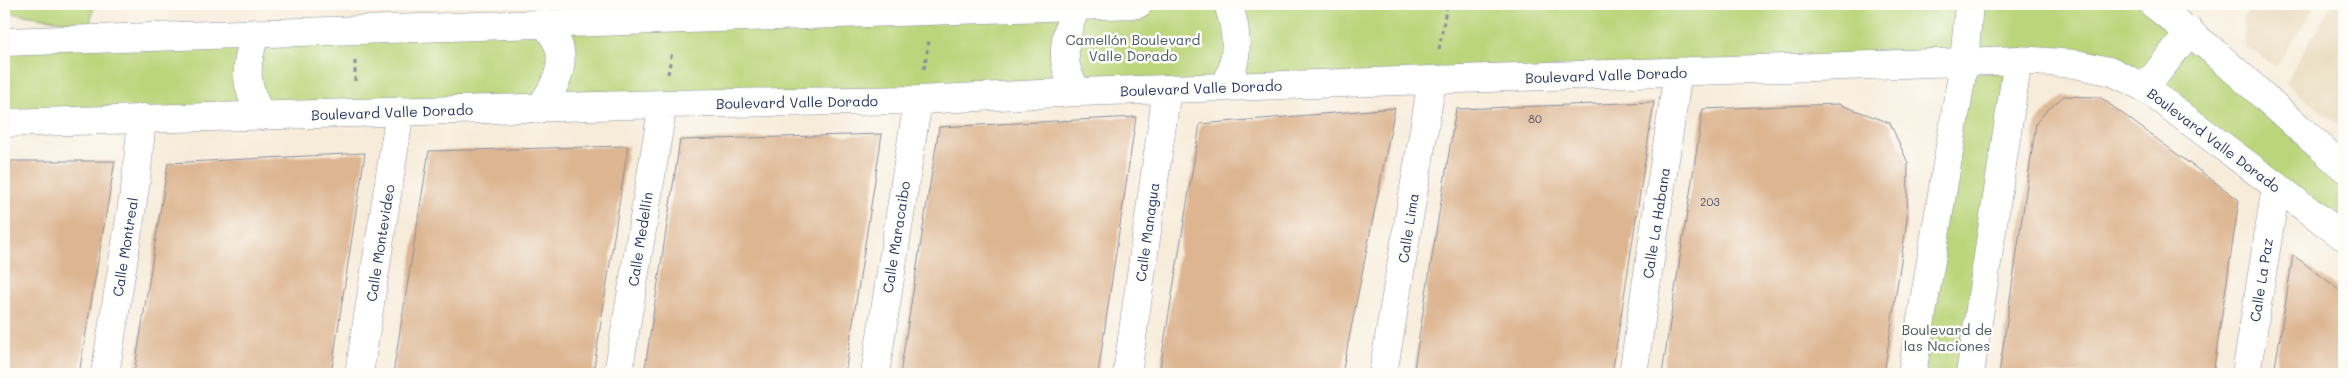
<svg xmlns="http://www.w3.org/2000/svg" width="2348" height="378" font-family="Mali,sans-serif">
<rect width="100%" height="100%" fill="#fdfcf7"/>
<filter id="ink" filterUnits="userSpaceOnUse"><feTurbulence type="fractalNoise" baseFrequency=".02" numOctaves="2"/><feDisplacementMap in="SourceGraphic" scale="10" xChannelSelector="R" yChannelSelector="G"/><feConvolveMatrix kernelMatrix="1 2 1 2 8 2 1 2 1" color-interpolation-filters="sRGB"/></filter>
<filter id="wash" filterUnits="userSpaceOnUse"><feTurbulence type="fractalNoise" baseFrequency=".0096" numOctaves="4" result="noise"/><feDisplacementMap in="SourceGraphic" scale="20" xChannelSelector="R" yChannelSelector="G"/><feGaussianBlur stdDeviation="1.12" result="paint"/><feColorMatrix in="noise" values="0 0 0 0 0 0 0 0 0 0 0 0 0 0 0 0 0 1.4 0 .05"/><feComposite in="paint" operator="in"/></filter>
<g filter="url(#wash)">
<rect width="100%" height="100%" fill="#f7ecda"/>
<path fill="#e8d9ba" d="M2255 4H2317L2276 67 2245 46 2242 19Z
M2332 4H2344V129L2285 83Z"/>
<path fill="#bbd57b" stroke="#6b826c" d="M4 4H94L90 25 4 12Z
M324 4H447L323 10Z
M1138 4H2139L2189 35 2344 172V233L2106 66 4 125V42Z
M2016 72 1970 374H1913L1962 74Z"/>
<g id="blocks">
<path fill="#ddb591" d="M2064 96 2100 97 2239 200 2213 374H1999L2036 123 2046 111Z
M1654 102 1612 374H1413L1456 109Z
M1839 104 1890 123 1908 163 1907 220 1884 374H1662L1703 109Z
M1395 108 1342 374H1159L1200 124Z
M1136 117 1098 374H900L939 127Z
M882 134 845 374H644L680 140Z
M628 146 593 374H393L429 151Z
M365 153 331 374H134L168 163Z
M4 161H115L79 374H4Z
M2293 255 2344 293V374H2274Z"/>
</g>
</g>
<g filter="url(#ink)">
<use href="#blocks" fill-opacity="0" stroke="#898e9c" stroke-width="1"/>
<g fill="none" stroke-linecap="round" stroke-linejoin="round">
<g stroke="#898e9c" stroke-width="29">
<path id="minor" d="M2153 4 2212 50 2344 168
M1077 6C1064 33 1057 68 1079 92
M256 33C244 66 244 86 262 116
M4 42 1138 4
M1224 87C1240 61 1238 32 1228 4
M2145 88 2190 31
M539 109C551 92 564 73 560 51 559 42 550 31 545 23
M4 123 663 104 918 100 1079 92 2018 60 2076 64 2113 72 2145 88 2344 237
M105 374 136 181 142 118
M359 374 400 111
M618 374 663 104
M875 374 918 100
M1127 374 1167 89
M1383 374 1432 81
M1633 374 1678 72
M1912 374 1964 62 1969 4
M1970 374 2018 60
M2246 374 2276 187"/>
</g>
<path stroke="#898e9c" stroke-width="3" stroke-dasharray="4 4" stroke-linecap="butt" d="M1439 49 1447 4
M355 61V82
M924 69 929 41
M668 74 672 51"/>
<use href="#minor" stroke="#fff" stroke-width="28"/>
</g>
</g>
<g text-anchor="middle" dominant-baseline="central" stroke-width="5" stroke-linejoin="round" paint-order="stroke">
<g font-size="11" fill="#4c506b">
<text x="1535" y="118">80</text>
<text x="1710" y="201">203</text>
</g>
<g font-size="14" fill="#435865" stroke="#fdfcf7">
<text x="1133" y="39">Camellón Boulevard<tspan x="1133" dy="16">Valle Dorado</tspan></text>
<text x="1947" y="329">Boulevard de<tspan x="1947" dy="16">las Naciones</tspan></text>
</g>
<g font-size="14" fill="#1b2f5e" stroke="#fdfcf7">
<text transform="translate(1606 75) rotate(-2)">Boulevard Valle Dorado</text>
<text transform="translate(1201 88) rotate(-2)">Boulevard Valle Dorado</text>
<text transform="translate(797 102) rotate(-1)">Boulevard Valle Dorado</text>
<text transform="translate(392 112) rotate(-2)">Boulevard Valle Dorado</text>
<text transform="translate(2214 140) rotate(37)">Boulevard Valle Dorado</text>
<text transform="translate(1656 223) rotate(-81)">Calle La Habana</text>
<text transform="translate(1408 228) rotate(-81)">Calle Lima</text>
<text transform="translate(1147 232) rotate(-82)">Calle Managua</text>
<text transform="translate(896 237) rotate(-81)">Calle Maracaibo</text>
<text transform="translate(640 239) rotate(-81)">Calle Medellín</text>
<text transform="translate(380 243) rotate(-81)">Calle Montevideo</text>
<text transform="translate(125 247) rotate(-81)">Calle Montreal</text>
<text transform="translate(2261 280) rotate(-81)">Calle La Paz</text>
</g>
</g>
<rect width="2348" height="378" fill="none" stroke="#fdfcf7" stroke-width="20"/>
</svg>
